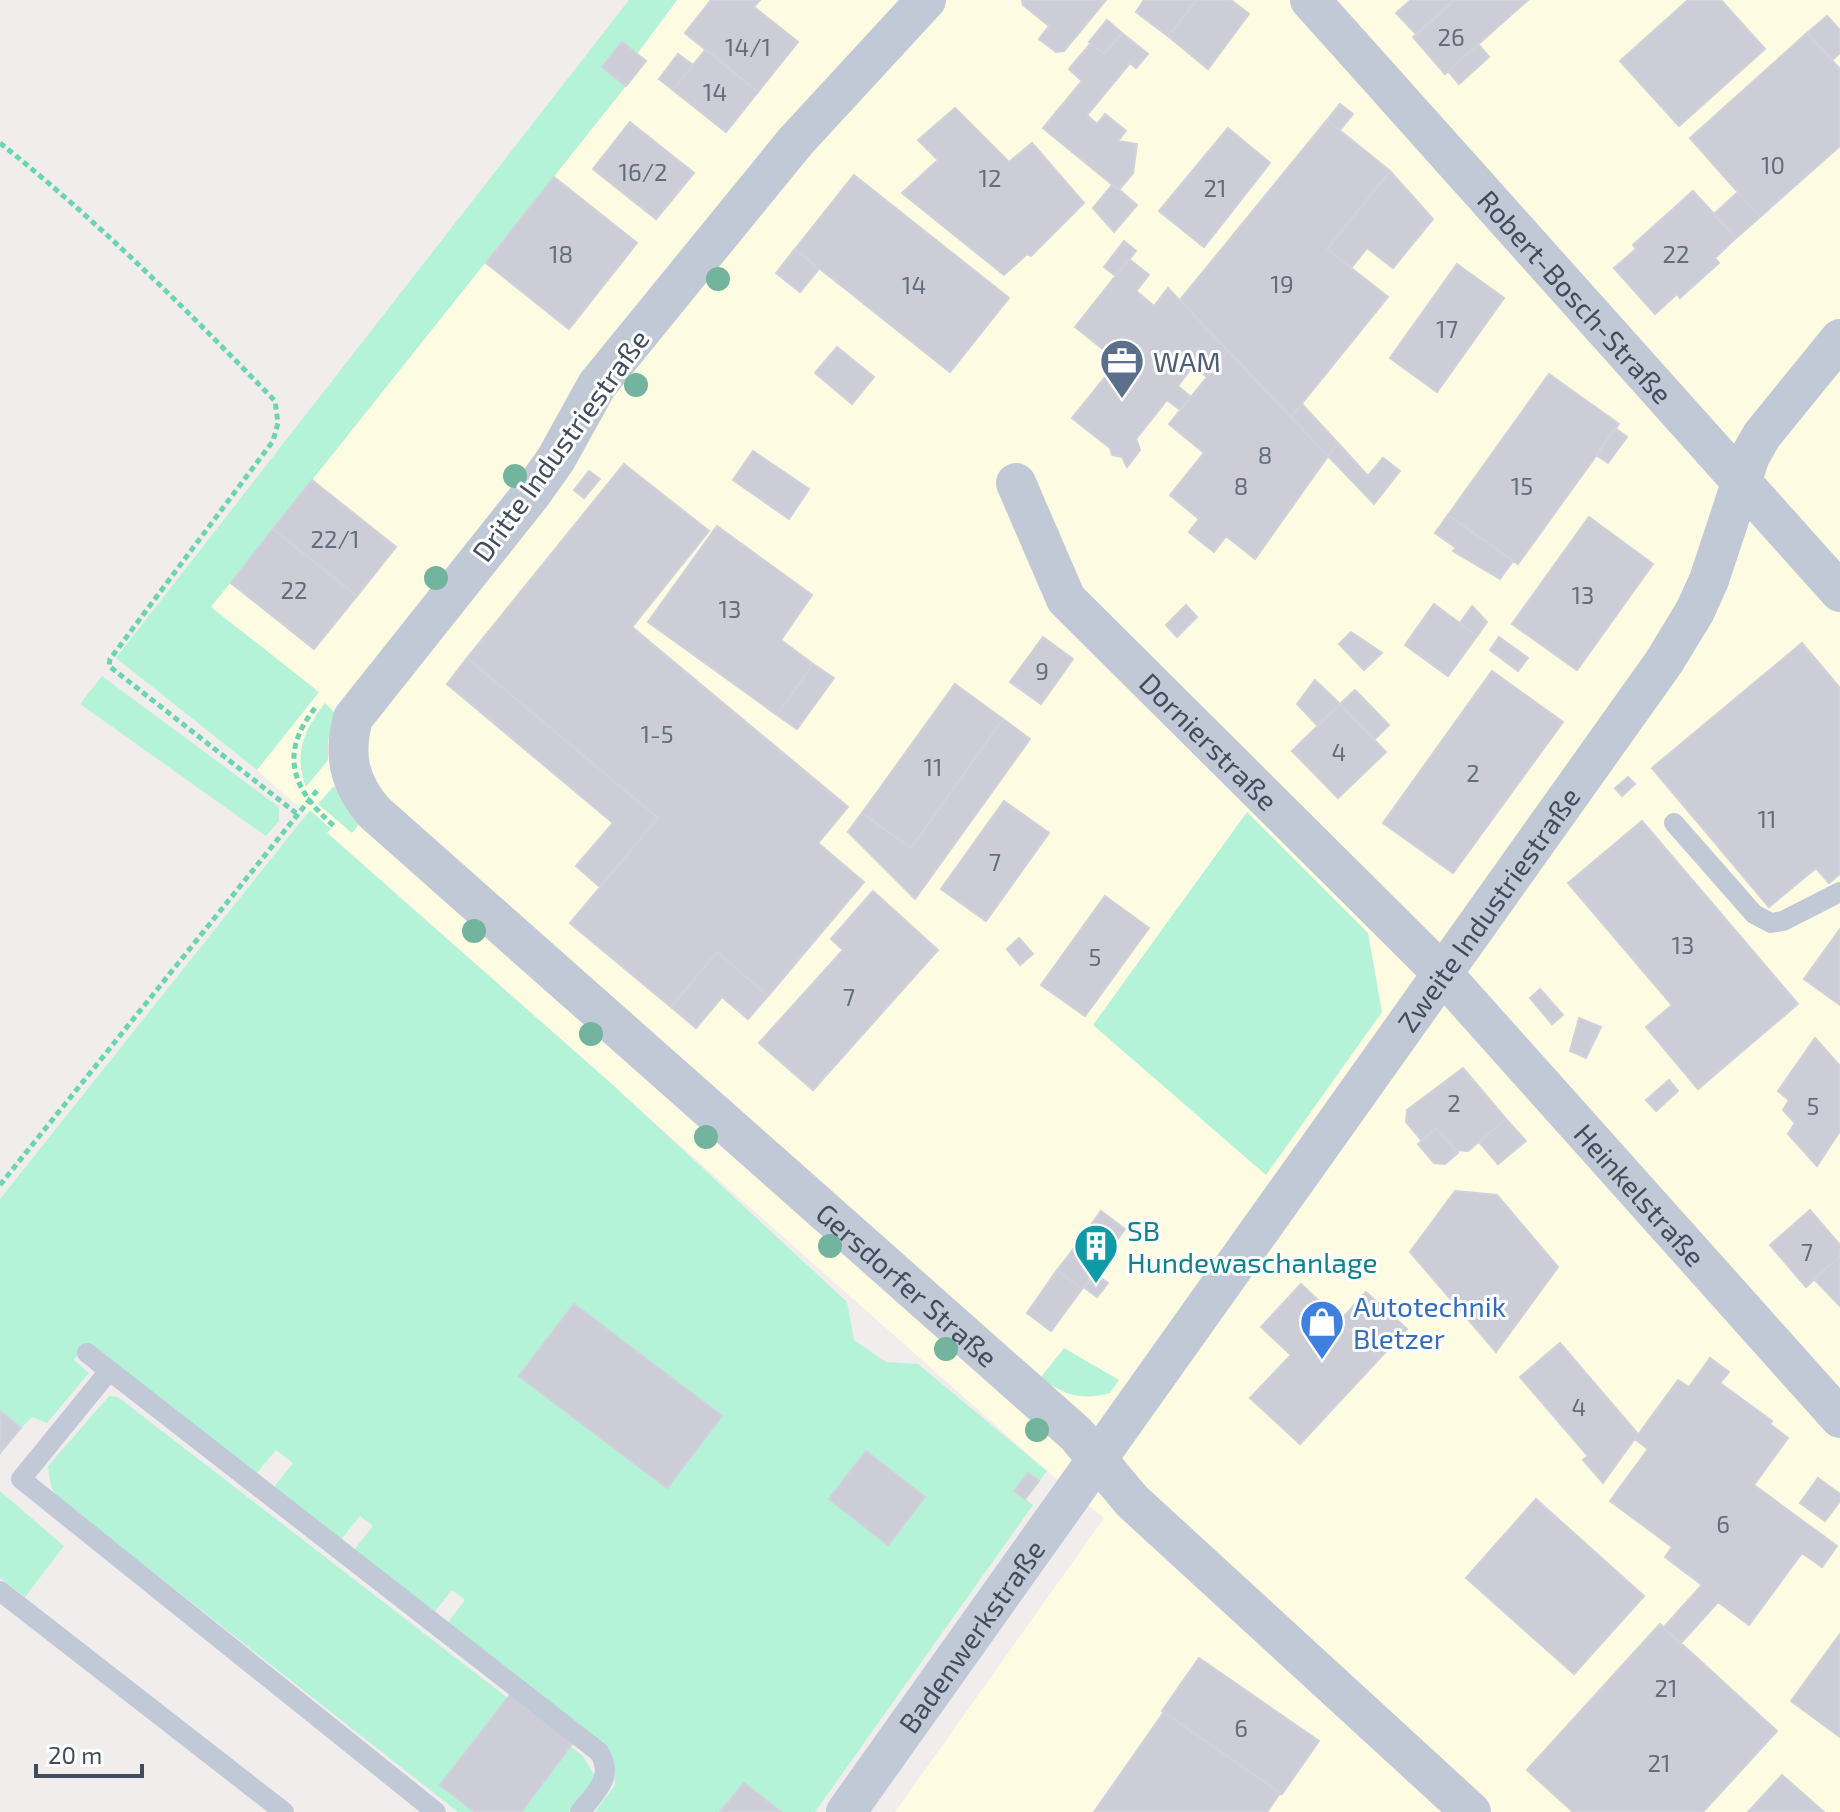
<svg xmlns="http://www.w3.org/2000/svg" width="1840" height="1812" font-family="'Exo 2',sans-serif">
<rect width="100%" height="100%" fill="#f0edec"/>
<path fill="#fefbe3" d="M677 0H1840V1812H895L1104 1518 1047 1471 257 770 149 684 626 86 602 67 622 42 637 54Z"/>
<path fill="#b5f3d8" d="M629 0H677L637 54 621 42 602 66 626 86 211 607 319 692 257 770 116 658Z
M102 676 279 807V821L266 836 80 704Z
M325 703 335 713 328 741V760L306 787C293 753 304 730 325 703Z
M334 786 361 822 352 833 318 804Z
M310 810 331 829 327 833 613 1085 847 1302 854 1340 886 1362 918 1364 1047 1471 1025 1499 1033 1505 815 1812H595L615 1785 614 1771 446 1625 465 1600 452 1590 432 1615 353 1551 373 1526 360 1516 340 1541 273 1488 293 1463 276 1450 256 1474 87 1344 74 1360 89 1373 47 1423 32 1417 21 1428 0 1411V1199Z
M1247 812 1368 933 1382 1012 1266 1175 1093 1025Z
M1064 1348 1119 1380 1110 1393C1082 1401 1062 1395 1041 1377Z
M109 1396 118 1397 583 1756 596 1778 569 1812H458L59 1498 51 1487 48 1466Z
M0 1491 64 1546 25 1597 0 1578Z"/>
<path fill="#cccdd6" stroke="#d0d1da" stroke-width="2" d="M711 0H760L754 7 798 42 758 92 685 33Z
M1022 0H1106L1064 51 1056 52 1039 39 1049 26 1023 5Z
M1144 0H1197L1168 36 1136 12Z
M1197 0H1231L1249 14 1208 69 1168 36Z
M1411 0H1455L1416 34 1396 13Z
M1455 0H1528L1445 74 1413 37Z
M1688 0H1721L1765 49 1679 126 1620 61Z
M1827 16 1840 30V53L1832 60 1807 33Z
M1107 20 1122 33 1104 54 1089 42Z
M1122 33 1148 54 1136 68 1130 63 1087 115 1097 124 1105 114 1126 131 1118 141 1137 144 1133 173 1119 190 1043 128 1082 81 1069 69 1091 43 1104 54Z
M1807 33 1840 69V146L1760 217 1690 138Z
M622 42 646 61 626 86 602 67Z
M1478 44 1489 57 1459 84 1448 71Z
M706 49 758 92 726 132 673 90Z
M678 54 693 65 673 90 659 79Z
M1340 104 1353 114 1340 130 1327 120Z
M955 108 1009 162 1032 143 1084 203 1031 256 1027 254 1004 275 902 193 938 160 918 140Z
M1327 120 1390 171 1327 249 1388 297 1291 417 1180 300Z
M630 122 694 173 656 219 593 169Z
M1228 128 1270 163 1204 247 1159 211Z
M1390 171 1433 219 1393 268 1367 248 1351 268 1327 249Z
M854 175 1009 298 950 372 795 249Z
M554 177 637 243 569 329 486 263Z
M1113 184 1137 205 1114 232 1093 208Z
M1693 191 1736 238 1715 258 1719 263 1680 298 1677 294 1655 314 1614 268 1636 249 1633 245Z
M1738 192 1760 217 1736 238 1714 214Z
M1124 241 1136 251 1116 276 1104 267Z
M795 249 819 269 800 292 776 273Z
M1129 259 1149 275 1136 291 1154 306 1168 288 1228 351 1207 377 1193 366 1178 386 1191 397 1180 410 1167 400 1136 439 1140 450 1127 467 1122 457 1112 455 1110 448 1072 418 1118 361 1075 327Z
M1457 264 1504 298 1437 392 1390 358Z
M837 347 874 377 852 404 815 373Z
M1228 351 1328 456 1255 559 1226 536 1214 552 1189 532 1199 519 1170 495 1204 453 1169 424Z
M1549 374 1619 424 1518 564 1448 515Z
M1301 403 1338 443 1328 456 1291 417Z
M1615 428 1627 437 1608 463 1596 455Z
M1338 443 1368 476 1383 458 1400 471 1374 504 1328 456Z
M753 451 809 489 789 519 733 480Z
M624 464 709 531 632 627 848 807 818 843 864 882 768 996 717 952 671 1007 570 923 658 818 467 658Z
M589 471 600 479 584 498 574 490Z
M312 480 396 547 357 596 273 529Z
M1448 515 1513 561 1500 579 1453 551 1456 548 1435 533Z
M1589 517 1653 564 1577 670 1512 624Z
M717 526 812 595 781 640 813 664 777 715 648 622Z
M273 529 357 596 314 649 231 583Z
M1434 604 1477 636 1448 676 1405 645Z
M1186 605 1197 617 1177 637 1166 625Z
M1472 606 1487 622 1477 636 1460 623Z
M1351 632 1382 653 1364 670 1339 644Z
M1043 637 1073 659 1041 704 1010 682Z
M1499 637 1528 658 1518 671 1490 650Z
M1802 643 1840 688V874L1829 883 1816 868 1769 907 1652 768Z
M467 658 658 818 600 887 576 866 613 823 447 684Z
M813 664 834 678 797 729 777 715Z
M1492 671 1563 722 1453 873 1383 823Z
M1315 680 1340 704 1318 726 1297 704Z
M955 684 1003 719 911 848 862 813Z
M1355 690 1389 725 1374 740 1340 704Z
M1340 704 1386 752 1338 798 1292 751Z
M1003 719 1030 739 915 899 848 832 862 813 911 848Z
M1628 777 1635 784 1622 796 1615 788Z
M1004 801 1049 833 986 921 941 889Z
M1642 821 1798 1004 1698 1089 1646 1027 1672 1005 1568 883Z
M873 891 938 950 813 1090 759 1043 843 950 831 939Z
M1105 896 1149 928 1085 1016 1041 985Z
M1840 929V1005L1804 979Z
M1019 938 1033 954 1020 965 1007 949Z
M717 952 768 996 748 1019 722 997 696 1028 671 1007Z
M1540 989 1563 1015 1552 1024 1530 998Z
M1579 1018 1601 1027 1586 1058 1570 1051Z
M1815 1038 1840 1066V1131L1817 1166 1788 1134 1795 1123 1783 1110 1789 1100 1778 1091Z
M1463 1068 1506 1119 1468 1151 1455 1150 1436 1128 1422 1141 1406 1122 1407 1110Z
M1669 1080 1678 1091 1656 1111 1646 1100Z
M1506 1119 1526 1141 1498 1164 1479 1142Z
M1436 1128 1458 1153 1445 1164 1434 1163 1418 1144Z
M1455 1191 1497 1195 1558 1267 1496 1352 1410 1252Z
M1810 1210 1840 1245V1256L1806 1287 1770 1245Z
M1101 1211 1125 1229 1094 1272 1069 1255Z
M1069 1255 1094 1272 1082 1289 1057 1270Z
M1840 1256V1306L1814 1279Z
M1057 1270 1082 1289 1051 1331 1027 1313Z
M1095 1274 1108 1283 1097 1297 1085 1288Z
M1301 1284 1380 1358 1300 1444 1250 1398 1291 1355 1261 1327Z
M1366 1292 1407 1329 1380 1358 1340 1321Z
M574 1304 722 1416 667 1488 519 1376Z
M1560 1343 1638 1434 1603 1483 1583 1460 1588 1456 1520 1377Z
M1710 1358 1729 1372 1720 1383 1772 1421 1770 1424 1788 1438 1754 1485 1837 1546 1822 1567 1802 1553 1749 1625 1718 1602 1681 1643 1663 1628 1702 1585 1665 1557 1672 1547 1610 1501 1648 1449 1635 1439 1678 1380 1689 1387Z
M0 1411 21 1428 0 1453Z
M866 1451 925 1497 888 1545 829 1499Z
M1028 1473 1039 1481 1025 1499 1014 1491Z
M1818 1478 1840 1494V1501L1825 1521 1800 1503Z
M1536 1499 1644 1596 1574 1674 1466 1578Z
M1660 1624 1777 1731 1703 1812H1573L1527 1770Z
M1840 1634V1737L1791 1701Z
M1199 1658 1319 1741 1282 1794 1162 1711Z
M513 1691 576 1739 521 1812H475L440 1785Z
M1164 1712 1280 1793 1267 1812H1094Z
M1782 1775 1824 1812H1748Z
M744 1783 781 1812H720Z"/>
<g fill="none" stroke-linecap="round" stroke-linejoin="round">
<path stroke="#69d5b3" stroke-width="5" stroke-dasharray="6 4" stroke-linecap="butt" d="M0 143C99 222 187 310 275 401L278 423 273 441 110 659 109 666 296 813
M315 708C278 755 293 790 334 826
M0 1185 319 788"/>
<path stroke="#c1c9d6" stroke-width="20" d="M1674 823 1754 914 1771 923 1783 921 1840 892
M87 1353 599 1752C615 1777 595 1793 580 1812
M109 1371 21 1479 436 1812
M0 1591 284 1812"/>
<g stroke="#c1c9d6" stroke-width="40">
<path id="s1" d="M926 0 795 142 597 385 556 459 532 493 353 718C343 755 349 783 374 812L1076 1434 1132 1501 1471 1812"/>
<path id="s2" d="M1310 0 1840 592"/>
<path id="s3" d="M1016 483 1066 599 1441 972 1840 1418"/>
<path id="s4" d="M846 1812 1664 662 1695 611 1709 580 1750 456 1762 435 1840 339"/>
</g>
</g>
<g fill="#73b49e">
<circle cx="718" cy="279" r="12"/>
<circle cx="636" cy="385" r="12"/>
<circle cx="515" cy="476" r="12"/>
<circle cx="436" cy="578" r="12"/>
<circle cx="474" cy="931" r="12"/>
<circle cx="591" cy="1034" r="12"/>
<circle cx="706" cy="1137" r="12"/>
<circle cx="830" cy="1246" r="12"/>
<circle cx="946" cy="1349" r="12"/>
<circle cx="1037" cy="1430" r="12"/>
</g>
<defs>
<g id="office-pin" transform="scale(2.3)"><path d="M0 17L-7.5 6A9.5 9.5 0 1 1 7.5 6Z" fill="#5c6f8a" stroke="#fff"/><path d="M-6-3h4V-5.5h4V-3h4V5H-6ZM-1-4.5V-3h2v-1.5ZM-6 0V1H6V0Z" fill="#fff"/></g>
<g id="building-pin" transform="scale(2.3)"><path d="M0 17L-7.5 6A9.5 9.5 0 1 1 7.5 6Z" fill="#0f9aa8" stroke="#fff"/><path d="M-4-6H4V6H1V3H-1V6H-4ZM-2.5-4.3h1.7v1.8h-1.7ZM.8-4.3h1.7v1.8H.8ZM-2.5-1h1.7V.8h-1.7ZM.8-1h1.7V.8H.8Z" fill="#fff"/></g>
<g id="shop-pin" transform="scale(2.3)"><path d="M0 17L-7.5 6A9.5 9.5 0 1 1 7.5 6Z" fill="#3f7fe0" stroke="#fff"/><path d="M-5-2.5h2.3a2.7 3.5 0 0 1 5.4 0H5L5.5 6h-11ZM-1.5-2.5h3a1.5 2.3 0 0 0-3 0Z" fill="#fff"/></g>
</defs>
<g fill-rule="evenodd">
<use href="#office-pin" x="1122" y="361"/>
<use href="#building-pin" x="1096" y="1246"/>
<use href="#shop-pin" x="1322" y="1322"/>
</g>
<g text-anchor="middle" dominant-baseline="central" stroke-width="6" stroke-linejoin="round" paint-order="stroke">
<g font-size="24" fill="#656c7a">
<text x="1451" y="36">26</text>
<text x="748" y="46">14/1</text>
<text x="715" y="91">14</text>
<text x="1773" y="164">10</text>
<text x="643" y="171">16/2</text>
<text x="990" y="177">12</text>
<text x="1215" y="187">21</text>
<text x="561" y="253">18</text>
<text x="1676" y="253">22</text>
<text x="1282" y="283">19</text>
<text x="914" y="284">14</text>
<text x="1447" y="328">17</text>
<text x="1265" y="454">8</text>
<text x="1241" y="485">8</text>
<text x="1522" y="485">15</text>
<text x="335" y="538">22/1</text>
<text x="294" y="589">22</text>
<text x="1583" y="594">13</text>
<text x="730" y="608">13</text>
<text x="1042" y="670">9</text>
<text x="657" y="733">1-5</text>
<text x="1339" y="751">4</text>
<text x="933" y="766">11</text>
<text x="1473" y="772">2</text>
<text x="1767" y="818">11</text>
<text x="995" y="861">7</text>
<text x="1683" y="944">13</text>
<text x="1095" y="956">5</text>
<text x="849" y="996">7</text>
<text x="1454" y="1102">2</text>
<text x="1813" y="1105">5</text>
<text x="1807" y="1251">7</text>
<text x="1579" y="1406">4</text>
<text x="1723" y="1523">6</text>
<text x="1666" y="1687">21</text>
<text x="1241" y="1727">6</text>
<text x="1659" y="1762">21</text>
</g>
<g font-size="28" fill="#434c5c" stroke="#fff">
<text stroke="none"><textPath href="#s2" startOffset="398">Robert-Bosch-Straße</textPath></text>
<text transform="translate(560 445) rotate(-54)">Dritte Industriestraße</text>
<text stroke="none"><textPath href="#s3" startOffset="328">Dornierstraße</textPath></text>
<text stroke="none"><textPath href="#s4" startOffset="1108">Zweite Industriestraße</textPath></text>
<text stroke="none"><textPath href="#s3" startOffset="954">Heinkelstraße</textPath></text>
<text stroke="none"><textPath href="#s1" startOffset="1734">Gersdorfer Straße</textPath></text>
<text stroke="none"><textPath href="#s4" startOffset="216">Badenwerkstraße</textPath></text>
</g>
<g font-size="28" fill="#4e5e75" stroke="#fff" text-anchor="start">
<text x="1153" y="361">WAM</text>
</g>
<g font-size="28" fill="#0d838f" stroke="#fff" text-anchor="start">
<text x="1127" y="1230">SB<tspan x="1127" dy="32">Hundewaschanlage</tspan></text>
</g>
<g font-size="28" fill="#366cbe" stroke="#fff" text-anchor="start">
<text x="1353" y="1306">Autotechnik<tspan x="1353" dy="32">Bletzer</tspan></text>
</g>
</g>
<path d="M36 1764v12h106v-12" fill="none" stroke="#434c5c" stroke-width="4"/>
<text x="48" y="1764" font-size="24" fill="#434c5c" stroke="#ffffff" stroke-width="6" paint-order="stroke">20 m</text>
</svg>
